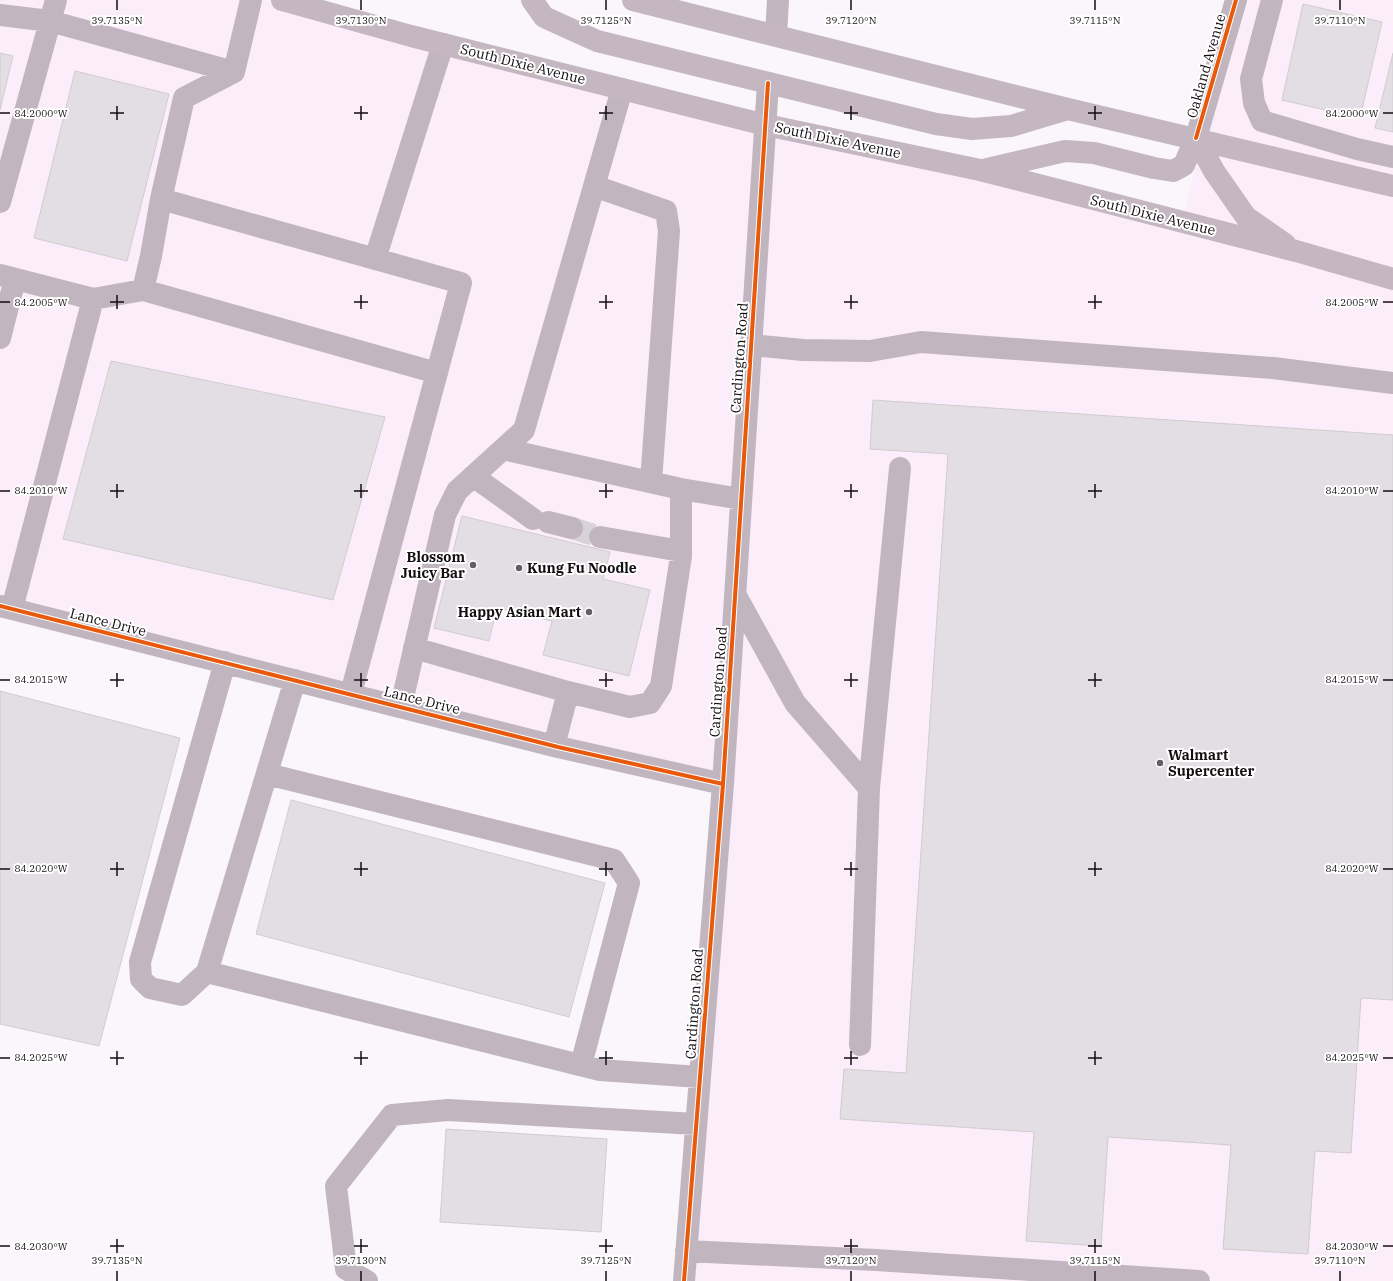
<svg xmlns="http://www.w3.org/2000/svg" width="1393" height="1281" font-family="'IBM Plex Serif',serif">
<rect width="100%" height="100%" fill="#fbf6fb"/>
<path fill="#fbedf9" d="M0 0H296L1182 223 1235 0H1393V1281H684L723 784 0 599Z"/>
<path fill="#e3dee3" stroke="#d0ccd0" d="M1303 4 1382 22 1360 118 1282 100Z
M0 53 13 56 0 110Z
M1393 53V132L1375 128Z
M75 71 169 94 127 261 34 238Z
M111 361 385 417 333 600 63 539Z
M873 400 1393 435V1000L1361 998 1351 1153 1315 1151 1308 1254 1223 1249 1231 1145 1108 1137 1101 1246 1026 1241 1034 1132 840 1119 844 1069 906 1073 948 454 870 449Z
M462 516 610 552 603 579 650 590 629 676 543 655 552 621 497 608 489 641 434 628Z
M0 691 180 738 99 1046 0 1024Z
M291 800 605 883 569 1017 256 934Z
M446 1129 607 1139 601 1232 440 1222Z"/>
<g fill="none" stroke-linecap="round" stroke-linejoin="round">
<path stroke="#d8d3d8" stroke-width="22" stroke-dasharray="22 11" stroke-linecap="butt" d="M572 528 600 537"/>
<path stroke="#c1b6c0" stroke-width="22" d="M251 0 234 72 184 98 161 199 461 283 351 693
M1272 0 1251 79 1254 103 1262 121 1357 149 1393 157
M0 15 50 21 234 72
M776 35 778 0
M1196 138 1236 0
M594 186 666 211 669 231 651 482
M0 202 56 0
M375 259 443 44
M0 275 93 299 12 609
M143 290 151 256 161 199
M93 299 143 290 437 373
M0 338 15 279
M751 345 803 350 870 351 921 342 1273 368 1393 383
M473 476 533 519
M681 489 741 499
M548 522 572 528
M600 537 681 551
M735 594 795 703 869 788 860 1045
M0 606 558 747 723 784
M414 648 568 692 630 707 650 703 661 686 681 556V489L503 449
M295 680 207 972 600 1070 699 1077
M401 706 445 515 457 491 524 430 622 89
M554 746 568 692
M267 774 614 860 629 883 581 1065
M869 788 900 468
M207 972 182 995 150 988 141 979 140 962 225 662
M686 1251 876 1260 1199 1281
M367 1281 346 1269 336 1186 392 1115 448 1110 696 1124
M684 1281 723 784 768 83"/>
<path stroke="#c4b7c2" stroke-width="22" d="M282 0 411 36 766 125 980 170 1296 251 1393 279
M532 0 544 17 597 41 936 124 972 129 1011 126 1068 109
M633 0 1068 109 1393 186
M1196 138 1214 171 1246 217 1285 244
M983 170 1065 151 1094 153 1154 168 1173 171 1184 165 1196 138"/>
<g stroke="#fff" stroke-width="6">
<path id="cycleway" d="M1196 138 1236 0
M0 606 558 747 723 784
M684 1281 723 784 768 83"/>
</g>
<use href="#cycleway" stroke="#e8590c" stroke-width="4"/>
</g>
<path fill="none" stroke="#130e12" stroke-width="1.5" d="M117 0V10M361 0V10M606 0V10M851 0V10M1095 0V10M1340 0V10M117 106V120M361 106V120M606 106V120M851 106V120M1095 106V120M0 113H10M110 113H124M354 113H368M599 113H613M844 113H858M1088 113H1102M1383 113H1393M117 295V309M361 295V309M606 295V309M851 295V309M1095 295V309M0 302H10M110 302H124M354 302H368M599 302H613M844 302H858M1088 302H1102M1383 302H1393M117 484V498M361 484V498M606 484V498M851 484V498M1095 484V498M0 491H10M110 491H124M354 491H368M599 491H613M844 491H858M1088 491H1102M1383 491H1393M117 673V687M361 673V687M606 673V687M851 673V687M1095 673V687M0 680H10M110 680H124M354 680H368M599 680H613M844 680H858M1088 680H1102M1383 680H1393M117 862V876M361 862V876M606 862V876M851 862V876M1095 862V876M0 869H10M110 869H124M354 869H368M599 869H613M844 869H858M1088 869H1102M1383 869H1393M117 1051V1065M361 1051V1065M606 1051V1065M851 1051V1065M1095 1051V1065M0 1058H10M110 1058H124M354 1058H368M599 1058H613M844 1058H858M1088 1058H1102M1383 1058H1393M117 1239V1253M361 1239V1253M606 1239V1253M851 1239V1253M1095 1239V1253M0 1246H10M110 1246H124M354 1246H368M599 1246H613M844 1246H858M1088 1246H1102M1383 1246H1393M117 1271V1281M361 1271V1281M606 1271V1281M851 1271V1281M1095 1271V1281M1340 1271V1281"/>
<g fill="#645f64" stroke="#fff" stroke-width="1.5">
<circle cx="473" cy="565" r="4"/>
<circle cx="519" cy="568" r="4"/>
<circle cx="589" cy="612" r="4"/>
<circle cx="1160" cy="763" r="4"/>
</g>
<g text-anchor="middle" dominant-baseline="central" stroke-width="4" stroke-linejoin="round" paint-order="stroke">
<g font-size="14" fill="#130e12" stroke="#fff">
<text transform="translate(523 64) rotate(14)">South Dixie Avenue</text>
<text transform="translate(1206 66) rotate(-74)">Oakland Avenue</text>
<text transform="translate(838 140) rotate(12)">South Dixie Avenue</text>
<text transform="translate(1153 215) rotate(14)">South Dixie Avenue</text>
<text transform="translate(739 358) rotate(-86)">Cardington Road</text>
<text transform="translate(108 622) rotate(14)">Lance Drive</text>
<text transform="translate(718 682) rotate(-86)">Cardington Road</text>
<text transform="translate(422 700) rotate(14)">Lance Drive</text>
<text transform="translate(694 1004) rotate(-86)">Cardington Road</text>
</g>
<g font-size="14" font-weight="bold" fill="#130e12" stroke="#fff" text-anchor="end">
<text x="465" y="557">Blossom<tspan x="465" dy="16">Juicy Bar</tspan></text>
<text x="527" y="568" text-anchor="start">Kung Fu Noodle</text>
<text x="581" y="612">Happy Asian Mart</text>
<text x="1168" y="755" text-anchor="start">Walmart<tspan x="1168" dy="16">Supercenter</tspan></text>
</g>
</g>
<g font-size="10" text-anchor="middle" fill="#130e12" stroke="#fff" stroke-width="4" stroke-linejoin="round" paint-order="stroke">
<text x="117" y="24">39.7135°N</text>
<text x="361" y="24">39.7130°N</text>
<text x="606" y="24">39.7125°N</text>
<text x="851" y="24">39.7120°N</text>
<text x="1095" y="24">39.7115°N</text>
<text x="1340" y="24">39.7110°N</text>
<text x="1352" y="117">84.2000°W</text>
<text x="41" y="117">84.2000°W</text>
<text x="1352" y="306">84.2005°W</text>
<text x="41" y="306">84.2005°W</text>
<text x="1352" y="494">84.2010°W</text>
<text x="41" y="494">84.2010°W</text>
<text x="1352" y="683">84.2015°W</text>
<text x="41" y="683">84.2015°W</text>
<text x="1352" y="872">84.2020°W</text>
<text x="41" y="872">84.2020°W</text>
<text x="1352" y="1061">84.2025°W</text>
<text x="41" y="1061">84.2025°W</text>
<text x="1352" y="1250">84.2030°W</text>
<text x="41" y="1250">84.2030°W</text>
<text x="117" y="1264">39.7135°N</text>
<text x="361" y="1264">39.7130°N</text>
<text x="606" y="1264">39.7125°N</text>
<text x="851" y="1264">39.7120°N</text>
<text x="1095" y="1264">39.7115°N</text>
<text x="1340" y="1264">39.7110°N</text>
</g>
</svg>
